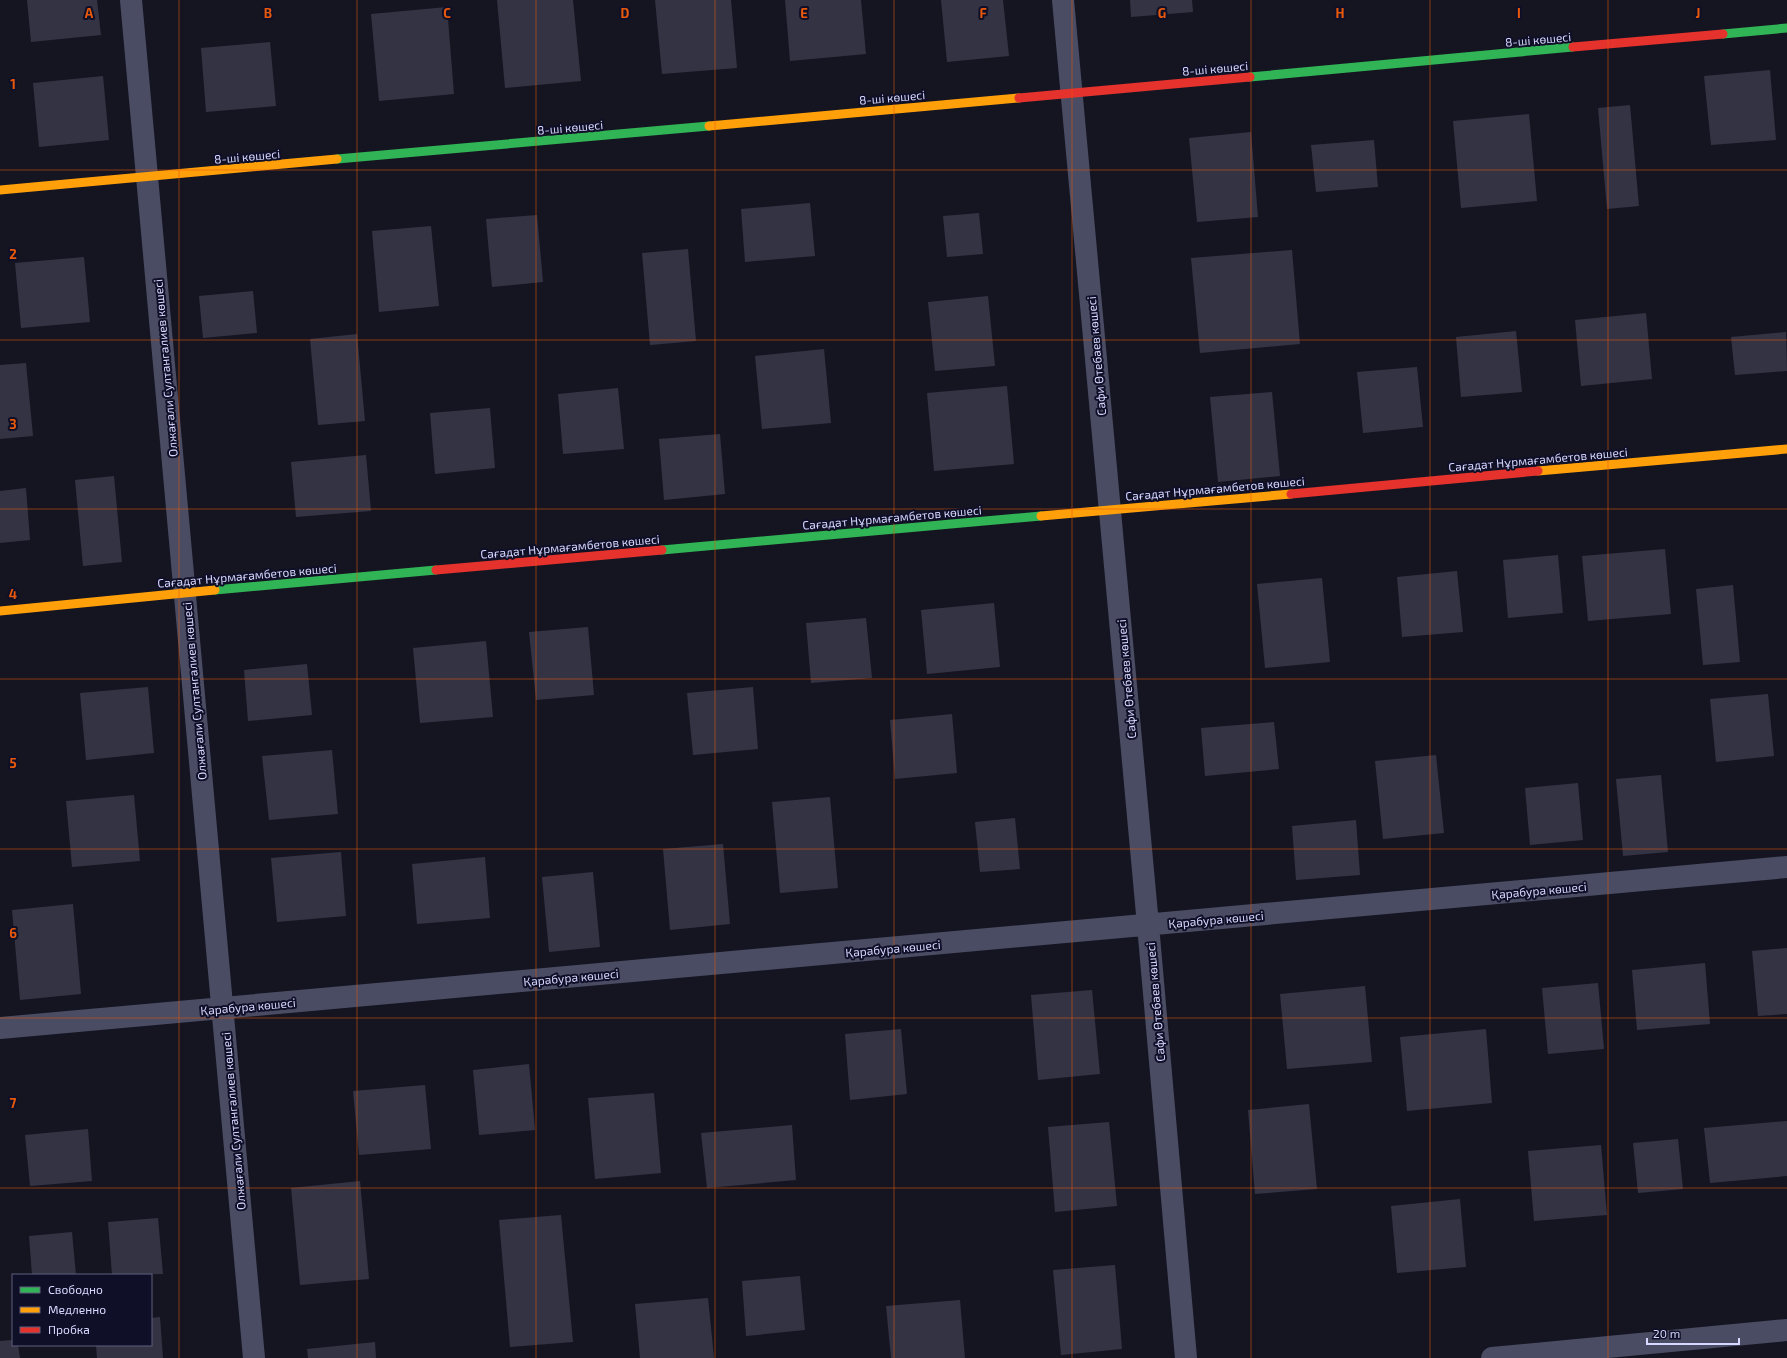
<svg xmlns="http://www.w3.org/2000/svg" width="1787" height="1358" font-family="'Exo 2',sans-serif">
<rect width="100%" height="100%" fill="#151522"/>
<path fill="#334" d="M27 0H97L101 35 31 42Z
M497 0H573L581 81 505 88Z
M655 0H731L737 68 662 74Z
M785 0H861L866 54 790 61Z
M941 0H1003L1009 56 947 62Z
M1130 0H1192L1193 12 1131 17Z
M447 7 454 94 379 101 371 14Z
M270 42 276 106 206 112 201 48Z
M1770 70 1776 140 1711 145 1704 76Z
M103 76 109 140 39 147 33 83Z
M1630 105 1639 206 1607 209 1598 108Z
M1529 114 1537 201 1461 208 1453 121Z
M1251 132 1258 217 1197 222 1189 138Z
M1374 140 1378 187 1316 192 1311 145Z
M810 203 815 256 745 262 741 209Z
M979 213 983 254 947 257 943 216Z
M537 215 543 282 492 287 486 219Z
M431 226 439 306 379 312 372 231Z
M688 249 696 341 650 345 642 253Z
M1292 250 1300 344 1200 353 1191 258Z
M84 257 90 322 21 328 15 263Z
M253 291 257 333 203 338 199 296Z
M988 296 995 366 935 371 928 302Z
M1646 313 1652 379 1581 386 1575 320Z
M1516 331 1522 392 1461 397 1456 337Z
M1786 332 1787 371 1735 375 1731 337Z
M357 334 365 421 318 425 310 339Z
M824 349 831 423 762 429 755 356Z
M26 363 33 436 0 439V365Z
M1417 367 1423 427 1363 433 1357 372Z
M1007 386 1014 464 934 471 927 393Z
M618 388 624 449 563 454 558 394Z
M1272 392 1280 476 1218 482 1210 397Z
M490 408 495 468 435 474 430 413Z
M720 434 725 494 664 500 659 439Z
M366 455 371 511 296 517 291 462Z
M114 476 122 562 83 566 75 480Z
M26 488 30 540 0 543V491Z
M1665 549 1671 614 1588 621 1582 556Z
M1558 555 1563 613 1508 618 1503 560Z
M1457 571 1463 632 1402 637 1397 577Z
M1322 578 1330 662 1265 668 1257 584Z
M1733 585 1740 662 1703 665 1696 589Z
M994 603 1000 667 927 674 921 610Z
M866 618 872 678 811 683 806 623Z
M588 627 594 695 536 700 529 632Z
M486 641 493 717 420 723 413 648Z
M307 664 312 715 248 721 244 670Z
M148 687 154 753 86 760 80 693Z
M753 687 758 749 693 755 687 693Z
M1768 694 1774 756 1716 762 1710 699Z
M952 714 957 773 895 779 890 720Z
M1274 722 1279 769 1205 776 1201 728Z
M332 750 338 814 269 820 262 756Z
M1436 755 1444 833 1383 839 1375 761Z
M1661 775 1668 852 1623 856 1616 779Z
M1578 783 1583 840 1530 845 1525 788Z
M134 795 140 861 72 867 66 801Z
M830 797 838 888 780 893 772 802Z
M1015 818 1020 869 980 872 975 822Z
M1356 820 1360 875 1296 880 1292 826Z
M723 844 730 924 670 930 663 849Z
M341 852 346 916 277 922 271 858Z
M485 857 490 918 417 924 412 864Z
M593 872 600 947 549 952 542 877Z
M73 904 81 994 20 1000 12 910Z
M1787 948V1014L1758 1016 1752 951Z
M1705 963 1710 1024 1637 1030 1632 970Z
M1598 983 1604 1049 1548 1054 1542 988Z
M1365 986 1372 1062 1287 1069 1280 994Z
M1092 990 1100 1074 1038 1080 1031 995Z
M901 1029 907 1094 850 1100 845 1034Z
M1486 1029 1492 1103 1407 1111 1400 1037Z
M529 1064 535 1130 479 1135 473 1070Z
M425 1085 431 1149 359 1155 353 1091Z
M654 1093 661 1173 595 1179 588 1098Z
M1309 1104 1317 1189 1255 1194 1248 1110Z
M1787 1121V1176L1710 1183 1704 1128Z
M1109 1122 1117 1206 1055 1212 1048 1127Z
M792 1125 796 1180 707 1188 701 1133Z
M88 1129 92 1181 30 1186 25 1135Z
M1678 1139 1683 1189 1638 1193 1633 1143Z
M1601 1145 1607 1215 1534 1221 1528 1151Z
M360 1181 369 1279 300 1285 291 1188Z
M1460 1199 1466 1267 1397 1273 1391 1206Z
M561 1215 573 1342 510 1347 499 1220Z
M158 1218 163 1274 112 1275 108 1222Z
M72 1232 76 1275H32L29 1236Z
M1115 1265 1122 1349 1061 1355 1053 1270Z
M800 1276 805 1330 746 1336 742 1281Z
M708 1298 714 1358H640L635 1304Z
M960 1300 965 1358H891L886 1306Z
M160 1317 163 1358H97L96 1345H151V1318Z
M13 1340V1345H18L20 1358H0V1341Z
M375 1342 376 1358H308L307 1349Z"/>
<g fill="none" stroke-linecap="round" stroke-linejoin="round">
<path stroke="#4a4c63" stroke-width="22" d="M131 0 254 1358
M1063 0 1148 925 1186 1358
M0 1028 1787 867
M1492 1358 1787 1330"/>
<path stroke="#30b455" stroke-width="9" d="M1723 34 1787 28
M1250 77 1573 47
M337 159 709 126
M662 550 1041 516
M215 590 436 570"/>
<path stroke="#ff9f0a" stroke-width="9" d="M709 126 1019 98
M0 190 337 159
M1538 471 1787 449
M1041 516 1291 494
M0 611 215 590"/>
<path stroke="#e5322d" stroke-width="9" d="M1573 47 1723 34
M1019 98 1250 77
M1291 494 1538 471
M436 570 662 550"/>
</g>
<path fill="none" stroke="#e8590c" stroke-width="1" stroke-opacity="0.55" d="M179 0V1358M357 0V1358M536 0V1358M715 0V1358M894 0V1358M1072 0V1358M1251 0V1358M1430 0V1358M1608 0V1358M0 170H1787M0 340H1787M0 509H1787M0 679H1787M0 849H1787M0 1018H1787M0 1188H1787"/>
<g text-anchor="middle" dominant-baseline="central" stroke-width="4" stroke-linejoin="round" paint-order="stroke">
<g font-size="12" fill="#d6d8ff" stroke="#100f28">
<text transform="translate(1538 39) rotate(-5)">8-шi көшесi</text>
<text transform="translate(1215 68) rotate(-5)">8-шi көшесi</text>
<text transform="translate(892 97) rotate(-5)">8-шi көшесi</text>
<text transform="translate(570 127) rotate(-5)">8-шi көшесi</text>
<text transform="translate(247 156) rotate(-5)">8-шi көшесi</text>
<text transform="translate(1096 356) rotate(-95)">Сафи Өтебаев көшесі</text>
<text transform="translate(165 368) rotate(-95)">Олжағали Султангалиев көшесі</text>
<text transform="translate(1538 459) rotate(-5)">Сағадат Нұрмағамбетов көшесі</text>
<text transform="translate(1215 488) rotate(-5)">Сағадат Нұрмағамбетов көшесі</text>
<text transform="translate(892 517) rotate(-5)">Сағадат Нұрмағамбетов көшесі</text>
<text transform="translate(570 546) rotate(-5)">Сағадат Нұрмағамбетов көшесі</text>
<text transform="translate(247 575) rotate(-5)">Сағадат Нұрмағамбетов көшесі</text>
<text transform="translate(1126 679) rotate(-95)">Сафи Өтебаев көшесі</text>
<text transform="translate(194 691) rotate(-95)">Олжағали Султангалиев көшесі</text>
<text transform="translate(1539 890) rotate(-5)">Қарабура көшесі</text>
<text transform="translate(1216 919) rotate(-5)">Қарабура көшесі</text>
<text transform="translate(893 948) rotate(-5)">Қарабура көшесі</text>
<text transform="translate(571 977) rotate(-5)">Қарабура көшесі</text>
<text transform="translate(1155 1002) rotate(-95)">Сафи Өтебаев көшесі</text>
<text transform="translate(248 1006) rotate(-5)">Қарабура көшесі</text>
<text transform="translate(233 1121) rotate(-95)">Олжағали Султангалиев көшесі</text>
</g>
</g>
<g font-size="13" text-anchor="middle" font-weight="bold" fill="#e8590c" stroke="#100f28" stroke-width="4" stroke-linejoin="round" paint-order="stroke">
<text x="89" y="18">A</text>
<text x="268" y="18">B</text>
<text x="447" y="18">C</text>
<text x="625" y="18">D</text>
<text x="804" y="18">E</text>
<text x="983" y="18">F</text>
<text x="1162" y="18">G</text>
<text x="1340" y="18">H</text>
<text x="1519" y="18">I</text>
<text x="1698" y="18">J</text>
<text x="13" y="89">1</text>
<text x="13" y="259">2</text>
<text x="13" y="429">3</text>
<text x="13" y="599">4</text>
<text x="13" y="768">5</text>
<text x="13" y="938">6</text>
<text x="13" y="1108">7</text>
</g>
<rect x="12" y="1274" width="140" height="72" fill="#100f28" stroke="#5f5f7e"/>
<rect x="20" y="1287" width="20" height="6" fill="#30b455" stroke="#5f5f7e"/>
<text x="48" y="1294" font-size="12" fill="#d6d8ff">Свободно</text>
<rect x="20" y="1307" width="20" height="6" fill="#ff9f0a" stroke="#5f5f7e"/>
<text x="48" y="1314" font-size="12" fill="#d6d8ff">Медленно</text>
<rect x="20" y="1327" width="20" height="6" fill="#e5322d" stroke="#5f5f7e"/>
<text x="48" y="1334" font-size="12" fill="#d6d8ff">Пробка</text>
<path d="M1647 1338v6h92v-6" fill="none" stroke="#d6d8ff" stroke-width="2"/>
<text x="1653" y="1338" font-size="12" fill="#d6d8ff" stroke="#100f28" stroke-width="3" paint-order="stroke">20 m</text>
</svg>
